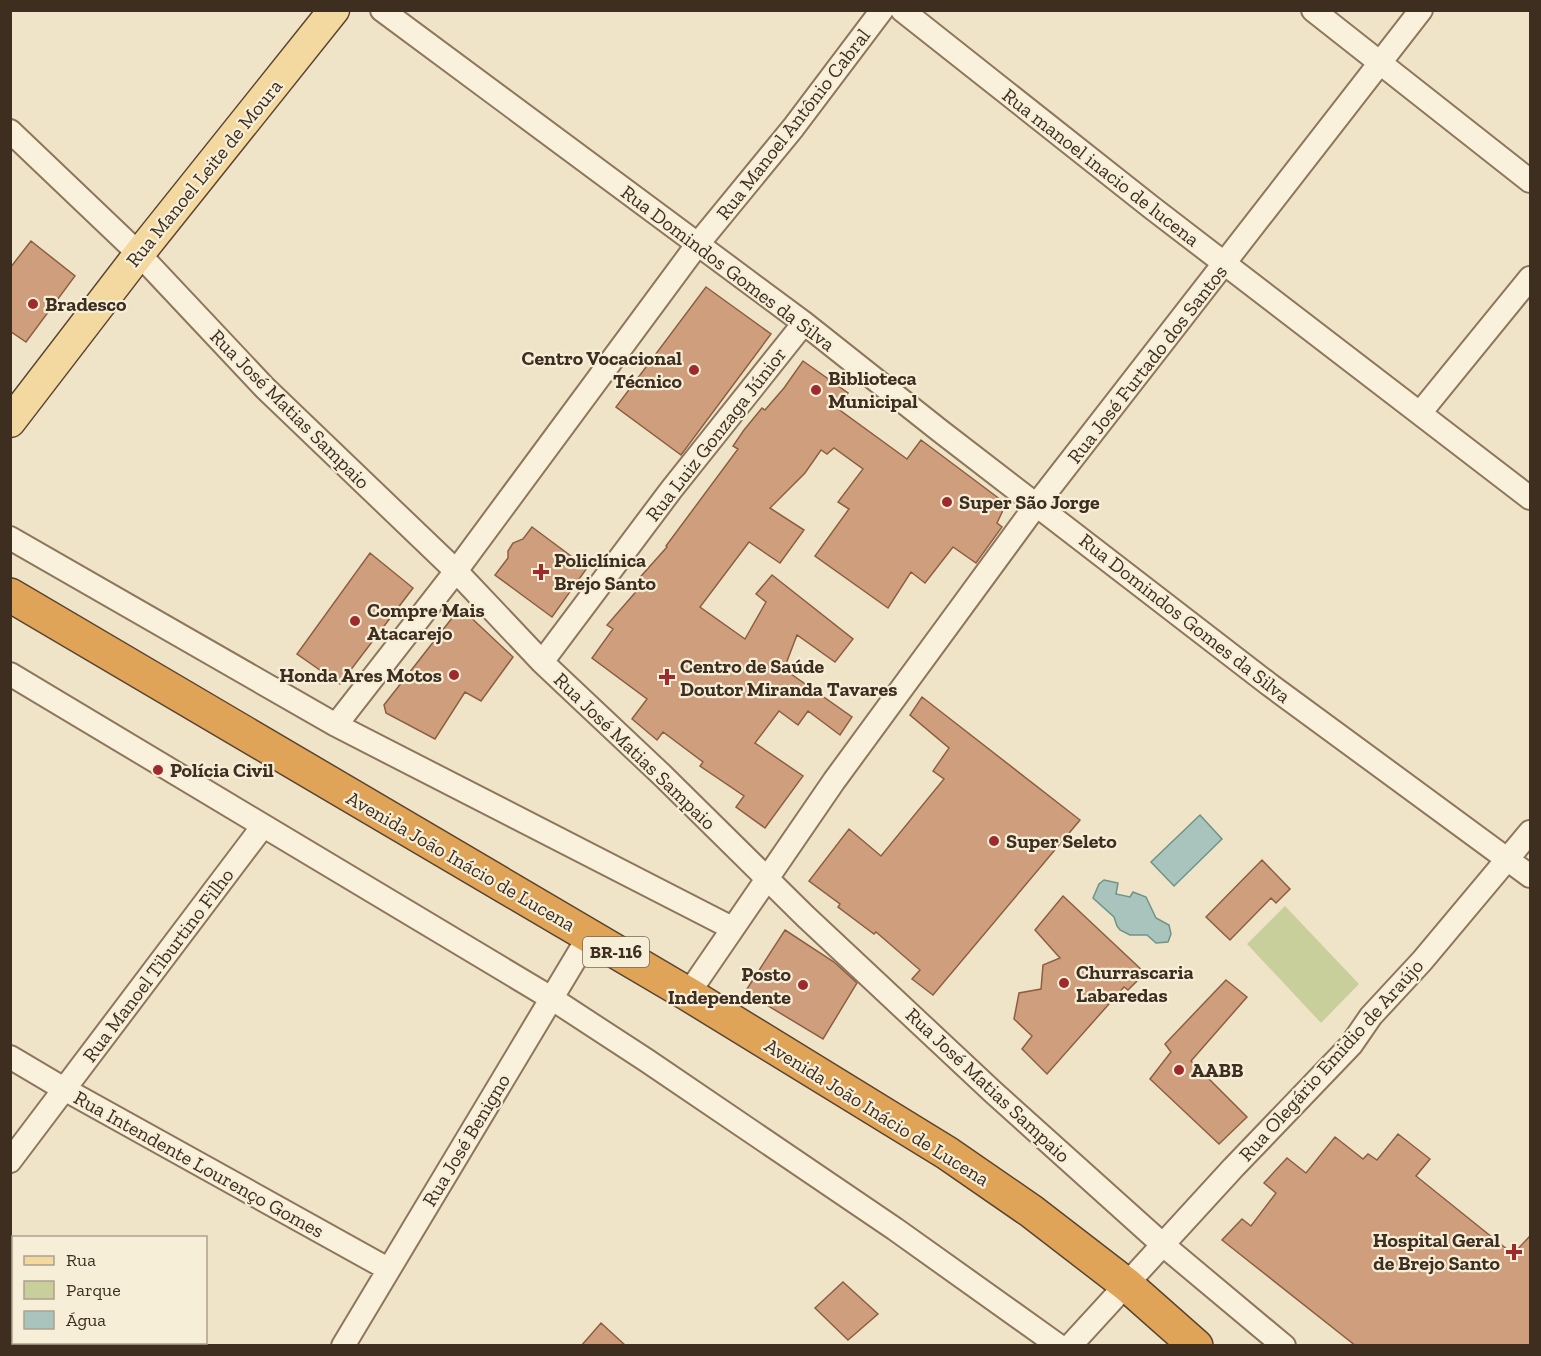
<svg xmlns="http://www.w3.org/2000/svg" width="1541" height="1356" font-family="'Zilla Slab',serif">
<rect width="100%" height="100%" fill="#f0e4c8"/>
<path fill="#c9cf9b" d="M1285 906 1359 984 1321 1023 1247 944Z"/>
<path fill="#a9c4bc" stroke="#6f938a" stroke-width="1.5" d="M1200 815 1222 839 1174 886 1151 862Z
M1104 880 1118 883 1116 894 1130 897 1133 892 1146 897 1156 918 1169 925 1171 934 1168 942 1156 943 1147 935H1130L1120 930 1117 926 1114 917 1093 898 1099 884Z"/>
<path fill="#cf9f7d" stroke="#8d5f41" stroke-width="1.5" d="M31 241 75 276 26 342 10 331V268Z
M706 287 771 334 681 455 616 407Z
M803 361 848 393 837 408 907 459 921 440 1001 500 1005 506 997 523 1002 527 976 563 953 547 925 583 911 572 888 608 815 556 849 509 838 502 863 469 834 448 827 454 821 450 805 473 770 508 804 530 780 563 749 542 700 607 745 639 766 602 756 594 772 575 853 639 835 662 797 635 784 669 852 717 840 735 808 711 798 725 779 711 755 743 803 776 765 828 736 807 744 796 700 766 703 762 663 732 657 740 632 719 647 699 592 658 613 629 607 625 640 587 635 583 667 547 666 546 738 449 733 446 744 430 762 408 765 410 784 388Z
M532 527 587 568 552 617 495 575 508 558V551L513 543 523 539Z
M370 553 413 588 340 684 297 654Z
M464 611 513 657 481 701 465 692 435 739 386 713 384 705 456 613Z
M922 697 1080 820 933 995 912 979 920 970 876 932 874 934 838 907 840 904 809 881 849 829 881 856 944 779 933 771 949 748 910 715Z
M1262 860 1290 889 1276 903 1271 898 1230 940 1206 917Z
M1063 896 1145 973 1128 990 1124 987 1047 1074 1022 1049 1032 1036 1014 1019 1019 993 1041 989 1043 965 1060 958 1035 930Z
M785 930 834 962 857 983 823 1039 745 992Z
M1226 980 1247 997 1191 1061 1247 1117 1219 1144 1150 1079 1171 1052 1165 1044Z
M1398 1134 1430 1159 1416 1176 1513 1254 1530 1236V1346H1356L1222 1240 1242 1219 1251 1226 1276 1193 1264 1183 1287 1158 1306 1173 1335 1137 1363 1159 1368 1154 1377 1160Z
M843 1282 878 1314 848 1340 815 1308Z
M601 1323 626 1346H581Z"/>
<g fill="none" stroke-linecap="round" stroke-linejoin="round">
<g stroke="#8d765c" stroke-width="26">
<path id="minor" d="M382 10 804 323 939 430 1270 685 1530 876
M902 10 1151 207 1530 498
M1313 10 1530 181
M10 131 139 254 265 388 456 571 542 662 662 775 805 916 993 1092 1162 1244 1284 1346
M1420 413 1530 278
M10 538 336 725 732 928
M542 662 671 490 804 323
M10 674 551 998 646 1060 895 1229 1059 1346
M336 725 456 571 697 245 793 128 882 10
M688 994 834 781 1037 504 1421 10
M10 1057 64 1089 388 1269
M10 1161 263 826
M343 1346 589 936
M1070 1346 1233 1168 1351 1045 1371 1016 1422 961 1530 832"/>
</g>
<g stroke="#5b4430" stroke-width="33">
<path id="major" d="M10 422 139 254 334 10"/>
</g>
<g stroke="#5b4430" stroke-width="36">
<path id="highway" d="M10 595 688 994 947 1153 1031 1211 1127 1285 1196 1346"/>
</g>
<use href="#minor" stroke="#faf1dc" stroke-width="22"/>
<use href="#major" stroke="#f3d9a0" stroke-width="30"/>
<use href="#highway" stroke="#e0a458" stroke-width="33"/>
</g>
<g fill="#9e2a2b" stroke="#f7eed8" stroke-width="2">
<circle cx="33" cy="304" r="6"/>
<circle cx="694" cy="370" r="6"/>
<circle cx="816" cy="390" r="6"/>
<circle cx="947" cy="502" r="6"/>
<path d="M538 563h6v6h6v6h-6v6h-6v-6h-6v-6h6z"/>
<circle cx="355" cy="621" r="6"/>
<circle cx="454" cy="675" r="6"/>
<path d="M664 668h6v6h6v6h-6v6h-6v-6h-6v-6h6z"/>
<circle cx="158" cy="770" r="6"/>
<circle cx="994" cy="841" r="6"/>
<circle cx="1064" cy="983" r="6"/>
<circle cx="803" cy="985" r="6"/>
<circle cx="1179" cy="1070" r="6"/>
<path d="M1511 1243h6v6h6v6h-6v6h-6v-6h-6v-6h6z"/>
</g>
<g text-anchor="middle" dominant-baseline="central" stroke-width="4.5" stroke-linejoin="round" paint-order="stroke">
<rect fill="#f7eed8" stroke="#756857" stroke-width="1.5" x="583" y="937" width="66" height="30" rx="4.5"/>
<g font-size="18" font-weight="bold" fill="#3d2e20">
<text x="616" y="952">BR-116</text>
</g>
<g font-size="20" fill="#3d2e20" stroke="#f7eed8">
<text transform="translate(793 124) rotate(-52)">Rua Manoel Antônio Cabral</text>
<text transform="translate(1101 167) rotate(38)">Rua manoel inacio de lucena</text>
<text transform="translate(204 173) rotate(-51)">Rua Manoel Leite de Moura</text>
<text transform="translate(728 268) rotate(37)">Rua Domindos Gomes da Silva</text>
<text transform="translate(1147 364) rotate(-52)">Rua José Furtado dos Santos</text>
<text transform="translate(290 409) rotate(45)">Rua José Matias Sampaio</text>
<text transform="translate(716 434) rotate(-52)">Rua Luiz Gonzaga Júnior</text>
<text transform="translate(1185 618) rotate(38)">Rua Domindos Gomes da Silva</text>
<text transform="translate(635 751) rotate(44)">Rua José Matias Sampaio</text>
<text transform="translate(461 861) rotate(30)">Avenida João Inácio de Lucena</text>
<text transform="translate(158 965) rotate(-53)">Rua Manoel Tiburtino Filho</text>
<text transform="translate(1331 1060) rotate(-48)">Rua Olegário Emidio de Araújo</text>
<text transform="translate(988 1085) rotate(43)">Rua José Matias Sampaio</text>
<text transform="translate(877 1112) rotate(32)">Avenida João Inácio de Lucena</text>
<text transform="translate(466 1140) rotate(-59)">Rua José Benigno</text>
<text transform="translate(199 1164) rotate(29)">Rua Intendente Lourenço Gomes</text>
</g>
<g font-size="20" font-weight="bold" fill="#3d2e20" stroke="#f7eed8" text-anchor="start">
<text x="45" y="304">Bradesco</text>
<text x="682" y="358" text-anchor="end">Centro Vocacional<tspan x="682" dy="23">Técnico</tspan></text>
<text x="828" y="378">Biblioteca<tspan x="828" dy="23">Municipal</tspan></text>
<text x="959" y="502">Super São Jorge</text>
<text x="554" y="560">Policlínica<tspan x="554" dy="23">Brejo Santo</tspan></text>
<text x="367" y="610">Compre Mais<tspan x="367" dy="23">Atacarejo</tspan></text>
<text x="680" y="666">Centro de Saúde<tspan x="680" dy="23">Doutor Miranda Tavares</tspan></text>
<text x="442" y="675" text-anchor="end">Honda Ares Motos</text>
<text x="170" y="770">Polícia Civil</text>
<text x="1006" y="841">Super Seleto</text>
<text x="1076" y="972">Churrascaria<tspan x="1076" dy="23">Labaredas</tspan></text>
<text x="791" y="974" text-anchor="end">Posto<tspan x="791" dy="23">Independente</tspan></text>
<text x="1191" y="1070">AABB</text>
<text x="1500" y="1240" text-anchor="end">Hospital Geral<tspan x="1500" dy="23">de Brejo Santo</tspan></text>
</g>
</g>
<rect width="1541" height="1356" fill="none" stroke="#3d2e20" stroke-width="24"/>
<rect x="12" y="1236" width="195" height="108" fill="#f7eed8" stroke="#ada18e" stroke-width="1.5"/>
<rect x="24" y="1256" width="30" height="9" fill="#f3d9a0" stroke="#ada18e" stroke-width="1.5"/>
<text x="66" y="1266" font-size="18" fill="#3d2e20">Rua</text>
<rect x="24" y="1281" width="30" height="18" fill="#c9cf9b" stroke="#ada18e" stroke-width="1.5"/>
<text x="66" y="1296" font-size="18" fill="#3d2e20">Parque</text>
<rect x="24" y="1311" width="30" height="18" fill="#a9c4bc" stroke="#ada18e" stroke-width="1.5"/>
<text x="66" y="1326" font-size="18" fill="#3d2e20">Água</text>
</svg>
